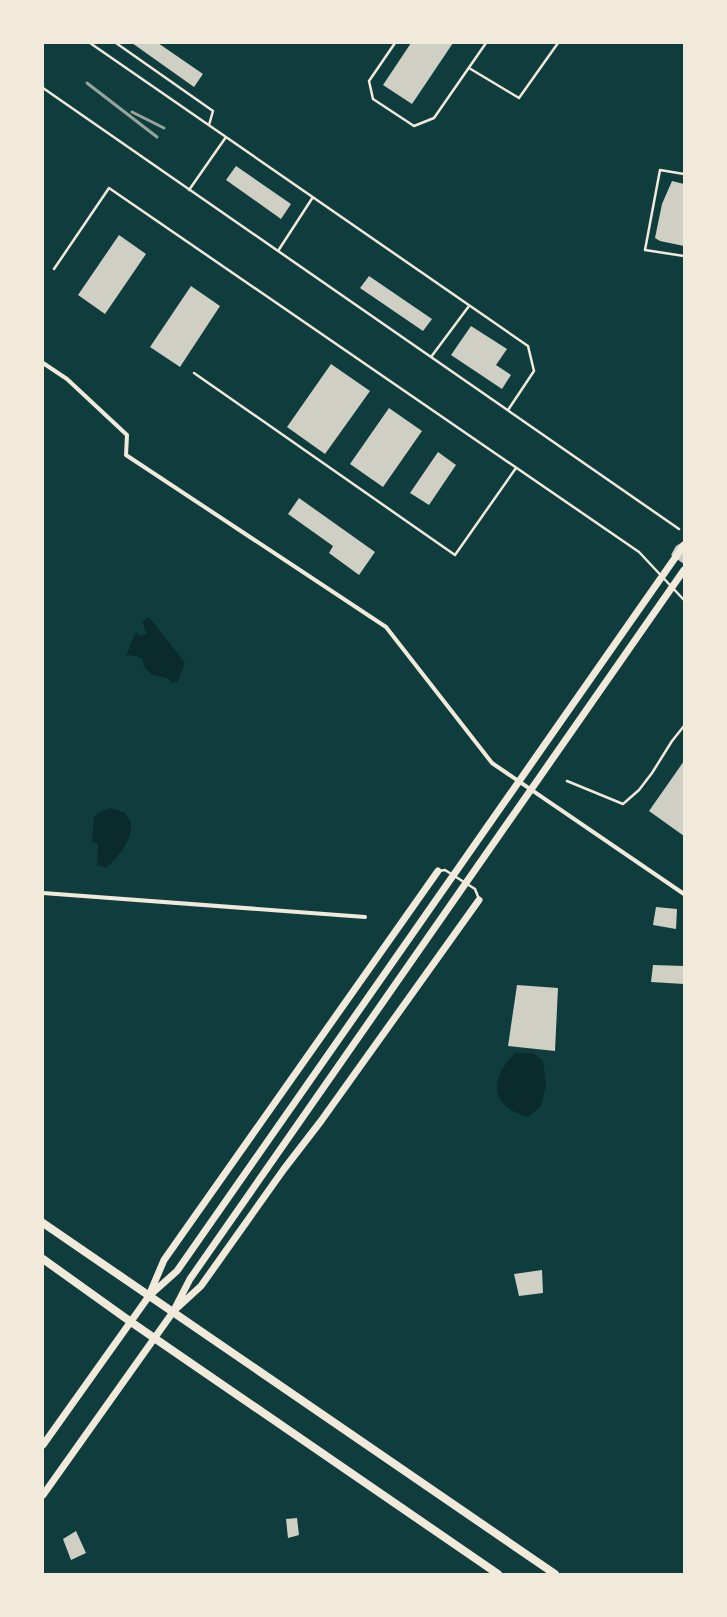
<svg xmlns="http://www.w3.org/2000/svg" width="727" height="1617" font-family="'IBM Plex Sans',sans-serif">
<rect width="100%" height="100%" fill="#0f3d3e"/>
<path fill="#0a2a2b" d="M149 617 185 663 178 681 172 683 168 678 153 675 144 667 143 659 136 656 126 655 136 632 139 636 147 634 142 622Z
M111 808 125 813C127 816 130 821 131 824 132 842 118 857 106 868L97 865 98 844 92 841 94 817 100 812Z
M515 1053H533L543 1061 546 1085 541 1106 528 1117C489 1106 489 1080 515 1053Z"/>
<path fill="#cfcfc3" d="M132 43H158L203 74 194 87Z
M411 43H453L412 104 383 85Z
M236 166 291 204 281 219 226 180Z
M672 181 684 184V246L660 241 655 238 662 204Z
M119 235 146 254 105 314 78 295Z
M369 276 432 319 423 331 360 288Z
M191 286 220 306 180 367 150 347Z
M471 326 507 349 496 365 511 375 502 389 451 355Z
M331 364 370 391 325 454 287 427Z
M389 408 422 431 383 487 350 464Z
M438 452 456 465 429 505 410 493Z
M299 498 375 552 359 575 329 553 333 546 288 514Z
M684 541V564L671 555 676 546Z
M684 761V836L649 811Z
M656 907 677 909 676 929 653 925Z
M653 965 684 966V984L651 982Z
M517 985 558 988 555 1051 508 1046Z
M542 1270 543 1293 519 1296 514 1274Z
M297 1518 299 1535 288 1538 286 1519Z
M76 1531 86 1553 71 1560 63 1539Z"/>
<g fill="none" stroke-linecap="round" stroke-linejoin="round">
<path stroke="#f1e9da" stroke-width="2.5" d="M90 43 528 346 534 371 508 410
M116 43 213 111 209 125
M395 43 369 81 373 99 414 126 434 118 486 43
M469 68 519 98 558 43
M43 88 679 529
M684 174 660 170 645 250 684 256
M189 190 226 137
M278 251 313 197
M54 269 109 188 639 552 684 600
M431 357 469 306
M194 373 455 555 516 468
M567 781 623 804 639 790 652 773 672 741 684 726
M439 871 445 870 475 889 479 899"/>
<path stroke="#f1e9da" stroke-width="4" d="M43 363 67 379 127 435 126 455 386 627 492 763 684 894
M43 893 365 917"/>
<path stroke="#f1e9da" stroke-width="7" d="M150 1293 164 1260 438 871
M177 1308 201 1286 284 1169 321 1121 479 900
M43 1445 149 1296 177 1271 684 545
M43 1495 173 1312 190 1279 684 570"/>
<path stroke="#f1e9da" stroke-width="8" d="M43 1223 555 1574
M43 1259 131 1322 498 1574"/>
<path stroke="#97a49c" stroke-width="3" d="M87 83 157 137
M132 112 164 128"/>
</g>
<rect width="727" height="1617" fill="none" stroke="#f1e9da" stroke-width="88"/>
</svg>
